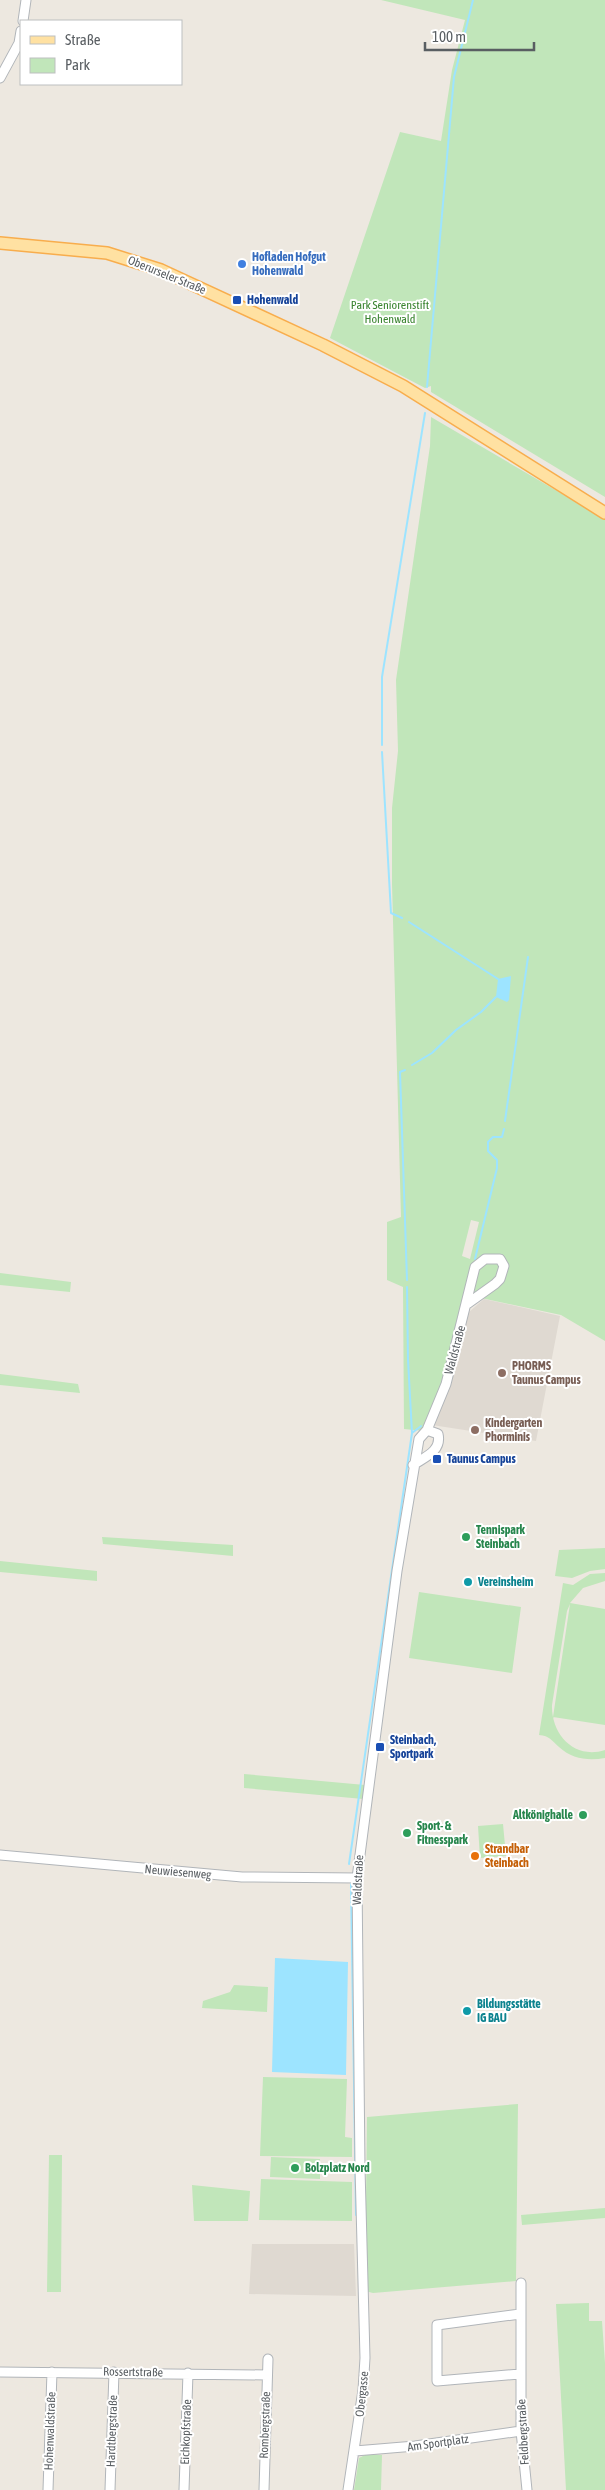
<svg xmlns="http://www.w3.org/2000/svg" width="605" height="2490" font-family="'Asap Condensed',sans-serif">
<rect width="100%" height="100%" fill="#ede8e0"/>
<path fill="#dfd9d1" d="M484 1299 560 1316 536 1441 432 1425 451 1385 469 1312Z
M252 2244H354L356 2296 249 2294Z"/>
<path fill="#c1e6ba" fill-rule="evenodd" d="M381 0H605V497L431 392V386L425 388 330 338 400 132 441 141 452 70 465 20Z
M431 417 605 519V1341L561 1315 467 1295 441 1393 425 1431 404 1429 403 1287 387 1280V1222L401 1217 392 884V808L398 751 396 680 430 446ZM471 1220 479 1222 470 1259 462 1256Z
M0 1273 71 1282 70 1292 0 1285Z
M0 1374 78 1384 80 1393 0 1385Z
M102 1537 233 1545V1556L103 1544Z
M605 1548V1569L590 1571 572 1578 555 1576 559 1550Z
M0 1561 97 1571V1581L0 1572Z
M605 1573V1581L583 1588 570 1603 605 1609V1725L553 1717 570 1604 567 1611 552 1705C551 1734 574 1760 605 1750V1758C588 1761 572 1759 559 1747 551 1740 550 1736 539 1735L563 1583 573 1585 590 1574Z
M419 1592 521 1607 512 1673 409 1658Z
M244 1774 365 1785 363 1799 244 1788Z
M503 1824 506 1856 480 1858 478 1826Z
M234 1985 268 1987 267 2012 202 2008 203 2001 230 1992Z
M263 2077 347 2079 345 2137 352 2138V2157L260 2156Z
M518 2104 516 2281 373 2293 365 2291 367 2117Z
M49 2155H62L61 2292H47Z
M271 2157 320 2159V2179L270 2177Z
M261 2179 352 2182V2221L259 2220Z
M192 2185 250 2191 248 2221H194Z
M605 2208V2218L522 2225 521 2215Z
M589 2303V2321H602L605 2363V2490H566L556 2304Z
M367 2454 382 2455 381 2490H354L359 2458Z"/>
<path fill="#9de4ff" d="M511 976 509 1000 507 1002 496 997 498 979Z
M275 1958 348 1962 346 2075 272 2072Z"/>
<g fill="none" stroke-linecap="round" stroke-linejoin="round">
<path stroke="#9de4ff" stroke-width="2" d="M427 387 454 77 473 0
M382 745V677L425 413
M382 752 391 913 402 918
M409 922 498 979
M412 1065 432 1053 456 1030 481 1012 496 997
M405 1070 400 1072 407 1280
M505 1121 528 957
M475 1259 497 1168V1160L488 1151V1142L493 1137H502L504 1129
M412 1433 421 1426
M349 1864 412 1433 408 1360 407 1287
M351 1884 356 2215"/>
<g stroke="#b1b5b9" stroke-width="11">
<path id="minor" d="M23 21 26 0
M0 78 19 43 21 31
M413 1465C425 1457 442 1451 438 1434L427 1430
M0 1855 242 1877 357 1878
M521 2283V2431L527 2490
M520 2314 437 2325V2381L520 2374
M0 2372 267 2375
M355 2451 415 2446 521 2431
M48 2490 52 2372
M110 2490 114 2372
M184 2490 188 2373
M264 2490 268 2359
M348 2490 363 2390 365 2358 360 2168 357 1878 397 1571 419 1439 427 1430 446 1384 475 1267 485 1259H500L504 1266 500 1279 495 1284 467 1304"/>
</g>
<g stroke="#f8ad4d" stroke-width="14">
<path id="major" d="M0 243 107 253 161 270 323 345 403 386 605 513"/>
</g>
<use href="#minor" stroke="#fff" stroke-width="9"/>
<use href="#major" stroke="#ffe1a2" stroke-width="11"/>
</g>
<circle fill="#3f7fe0" stroke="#fff" stroke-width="2" cx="242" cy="264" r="5"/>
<g fill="#1a4fb4" stroke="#fff" stroke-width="2">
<rect x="232" y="295" width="10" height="10" rx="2.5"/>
<rect x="432" y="1454" width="10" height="10" rx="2.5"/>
<rect x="375" y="1742" width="10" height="10" rx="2.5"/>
</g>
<g fill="#8d6e63" stroke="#fff" stroke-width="2">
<circle cx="502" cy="1373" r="5"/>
<circle cx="475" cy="1430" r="5"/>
</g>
<g fill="#2e9e5b" stroke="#fff" stroke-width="2">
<circle cx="466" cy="1537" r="5"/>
<circle cx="583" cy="1815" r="5"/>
<circle cx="407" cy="1833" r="5"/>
<circle cx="295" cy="2168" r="5"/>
</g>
<g fill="#0f9aa8" stroke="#fff" stroke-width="2">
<circle cx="468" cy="1582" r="5"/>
<circle cx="467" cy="2011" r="5"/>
</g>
<circle fill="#e8710a" stroke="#fff" stroke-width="2" cx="475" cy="1856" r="5"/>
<g text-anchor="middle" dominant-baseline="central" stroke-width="4" stroke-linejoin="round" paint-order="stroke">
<g font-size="12" font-weight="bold" fill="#366cbe" stroke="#fff" text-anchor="start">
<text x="252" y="257">Hofladen Hofgut<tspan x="252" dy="14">Hohenwald</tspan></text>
</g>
<g font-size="12" fill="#595e62" stroke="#fff">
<text transform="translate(167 275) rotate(22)">Oberurseler Straße</text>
<text transform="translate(455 1350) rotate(-75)">Waldstraße</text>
<text transform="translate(178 1872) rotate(5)">Neuwiesenweg</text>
<text transform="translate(358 1880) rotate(-87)">Waldstraße</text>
<text transform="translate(133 2372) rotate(1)">Rossertstraße</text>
<text transform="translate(362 2394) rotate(-84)">Obergasse</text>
<text transform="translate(265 2425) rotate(-88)">Rombergstraße</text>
<text transform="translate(50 2431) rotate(-88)">Hohenwaldstraße</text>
<text transform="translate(112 2431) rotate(-88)">Hardtbergstraße</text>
<text transform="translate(186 2432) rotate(-88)">Eichkopfstraße</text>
<text transform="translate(523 2432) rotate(-93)">Feldbergstraße</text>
<text transform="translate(438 2443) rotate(-8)">Am Sportplatz</text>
</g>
<g font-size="12" font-weight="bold" fill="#164399" stroke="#fff" text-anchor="start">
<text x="247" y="300">Hohenwald</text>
<text x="447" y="1459">Taunus Campus</text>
<text x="390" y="1740">Steinbach,<tspan x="390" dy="14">Sportpark</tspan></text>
</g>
<g font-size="12" fill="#39832f" stroke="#fff">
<text x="390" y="305">Park Seniorenstift<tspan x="390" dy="14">Hohenwald</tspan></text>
</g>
<g font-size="12" font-weight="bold" fill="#785e54" stroke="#fff" text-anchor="start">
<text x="512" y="1366">PHORMS<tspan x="512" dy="14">Taunus Campus</tspan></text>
<text x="485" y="1423">Kindergarten<tspan x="485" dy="14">Phorminis</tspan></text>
</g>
<g font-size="12" font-weight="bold" fill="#27864d" stroke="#fff" text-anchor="start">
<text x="476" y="1530">Tennispark<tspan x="476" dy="14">Steinbach</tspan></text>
<text x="573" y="1815" text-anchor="end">Altkönighalle</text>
<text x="417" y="1826">Sport- &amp;<tspan x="417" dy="14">Fitnesspark</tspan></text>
<text x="305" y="2168">Bolzplatz Nord</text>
</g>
<g font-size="12" font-weight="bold" fill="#0d838f" stroke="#fff" text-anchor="start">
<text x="478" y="1582">Vereinsheim</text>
<text x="477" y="2004">Bildungsstätte<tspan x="477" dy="14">IG BAU</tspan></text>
</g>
<g font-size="12" font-weight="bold" fill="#c56008" stroke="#fff" text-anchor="start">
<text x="485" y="1849">Strandbar<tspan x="485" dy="14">Steinbach</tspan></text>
</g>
</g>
<rect x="20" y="20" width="162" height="65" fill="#ffffff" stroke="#bdbfc0"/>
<rect x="30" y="36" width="25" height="8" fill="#ffe1a2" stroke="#bdbfc0"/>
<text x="65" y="45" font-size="15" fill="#595e62">Straße</text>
<rect x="30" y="58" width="25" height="15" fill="#c1e6ba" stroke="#bdbfc0"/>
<text x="65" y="70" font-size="15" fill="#595e62">Park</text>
<path d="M425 42v8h109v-8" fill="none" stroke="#595e62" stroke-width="2.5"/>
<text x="432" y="42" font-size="15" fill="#595e62" stroke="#ffffff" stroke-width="4" paint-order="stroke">100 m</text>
</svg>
